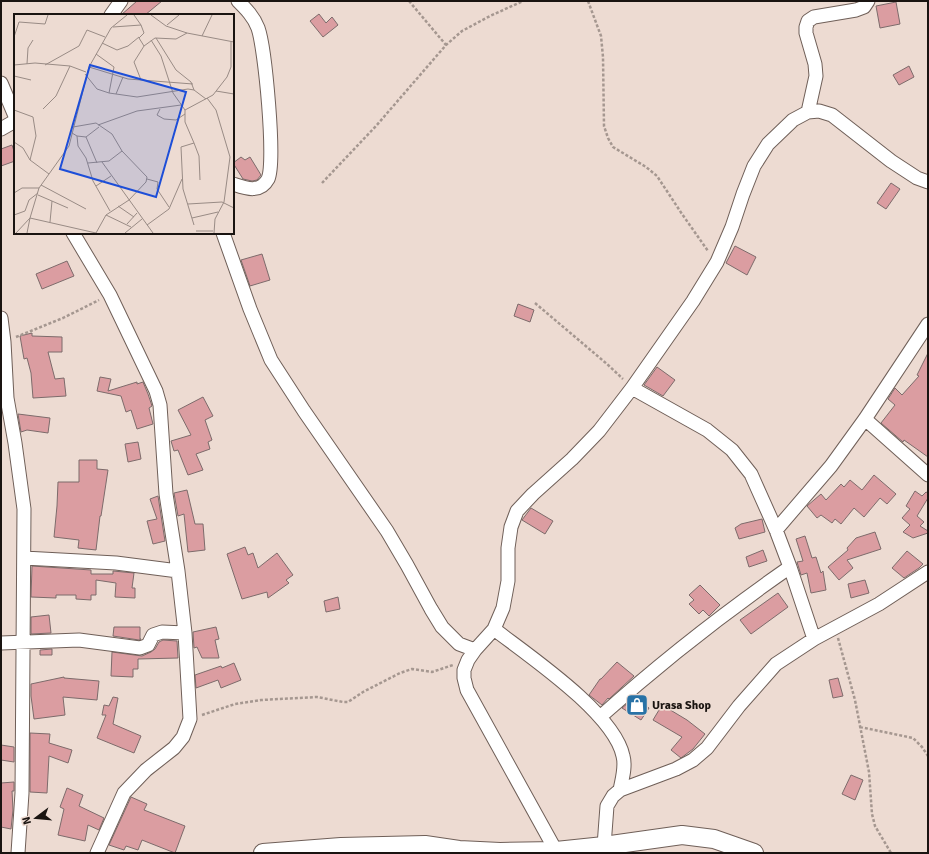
<svg xmlns="http://www.w3.org/2000/svg" width="929" height="854" font-family="Signika,sans-serif">
<rect width="100%" height="100%" fill="#eddbd2"/>
<path fill="#db9da1" stroke="#7d6b6b" d="M137 1H162L145 15H121Z
M896 2 900 24 880 28 876 6Z
M319 14 326 23 332 17 338 25 323 37 310 21Z
M909 66 914 77 899 85 893 75Z
M12 145 15 154V161L1 166V149Z
M241 157 245 160 250 157 261 175 257 180 252 181 243 179 233 163Z
M891 183 900 189 886 209 877 203Z
M735 246 756 257 747 275 726 263Z
M262 254 270 280 250 286 241 260Z
M67 261 74 276 42 289 36 274Z
M518 304 534 310 530 322 514 316Z
M32 333V336L62 337V352H48L55 379 64 378 66 396 33 398 31 373 27 358 24 359 20 336Z
M928 353V457L904 440 903 442 881 423 895 405 888 399 895 388 902 395 919 376 917 375Z
M657 367 675 380 663 396 644 385Z
M100 377 111 379 108 391 137 382V384L143 382 148 394 152 406 149 408 153 424 137 429 131 410 126 412 121 396 97 391Z
M203 397 213 416 205 420 212 440 208 442 210 449 196 454 203 470 188 475 178 450 174 451 171 441 191 435 178 410Z
M18 414 50 418 48 433 27 430 21 432Z
M138 442 141 459 128 462 125 444Z
M79 460H97V469L108 470 101 516H100L96 550 78 548 79 540 54 537 57 506 58 482H79Z
M874 475 896 494 887 504 880 498 864 517 854 508 841 524 835 519 832 523 821 515 817 518 807 506 821 494 826 500 841 484 844 487 850 480 862 490Z
M187 490 195 524H203L205 550 188 552 184 514 178 516 174 493Z
M915 491 922 496 926 492 928 493V498L917 516 924 522 920 526 928 531V533L913 538 903 532 910 525 902 518 910 509 906 506Z
M158 496 165 541 153 544 147 521 157 519 150 499Z
M531 508 553 521 545 534 522 520Z
M762 519 765 532 739 539 735 528 741 524Z
M875 532 881 549 847 560 853 568 839 580 828 567 848 550 847 548 856 538Z
M805 536 812 558 816 557 821 573 823 571 826 590 811 593 807 573 801 575 797 562 803 561 796 539Z
M245 547 248 555 253 553 258 568 277 553 293 575 286 580 289 583 268 598 267 592 242 599 227 554Z
M763 550 767 561 749 567 746 557Z
M907 551 923 564 919 568 904 578 892 568Z
M32 566 91 570V574H113V571L134 573 132 588H135V598L115 597 116 583 96 580V595H91V600L76 599V595H56V598L31 597Z
M865 580 869 593 851 598 848 584Z
M700 585 720 605 709 616 703 610 699 614 689 604 694 600 689 595Z
M778 593 788 607 751 634 740 620Z
M338 597 340 609 326 612 324 601Z
M49 615 51 633 31 634V617Z
M114 627H140V639H141L139 640 113 636Z
M216 627 219 639 215 640 219 658H202L197 647 194 648 193 632Z
M163 640 177 641 178 658 138 659V669H133V677L111 676 112 652 142 656 151 652 155 649 159 642Z
M52 649V655H40V650Z
M617 662 634 676 609 699 608 698 602 705 589 695 600 679H601Z
M234 663 241 680 221 688 218 680 196 688 195 675 221 666 222 668Z
M64 677V678L99 681 97 700 63 697 65 715 34 719 31 696V684Z
M838 678 843 696 833 698 829 680Z
M113 697 118 698 113 724 141 736 134 753 97 738 106 715H102L104 705 109 706Z
M634 698 649 708 641 720 622 708Z
M662 705 687 720 705 734 693 749 681 758 671 750 682 737 653 720Z
M30 733 50 734 49 743 72 750 68 763 49 756 47 793 30 792Z
M1 745 14 747V762L1 760Z
M851 775 863 780 855 800 842 794Z
M14 782V791H12L13 810 11 829 1 827V783Z
M67 788 83 795 79 806 104 818 99 830 88 825 85 841 58 835 64 809 60 807Z
M131 797 147 804 144 810 185 826 175 853 142 840 138 850 126 846 124 850 109 845Z"/>
<g fill="none" stroke-linecap="round" stroke-linejoin="round">
<g stroke="#6f5f58" stroke-width="15">
<path id="street" d="M111 15 121 1
M1 83 15 116
M808 112 816 76 815 64 806 33V27L808 21 814 17 856 10 864 7 868 1
M1 129 15 121
M233 184C245 188 260 194 268 179 276 162 265 48 258 28 254 17 246 9 238 1
M73 233 110 295 156 391 160 405 166 494 178 571 185 633 190 719 183 737 174 748 146 770 124 793 97 853
M223 233 250 309 271 360 304 411 387 531 407 565 431 609 442 627 459 644 475 650
M1 318 4 342 7 398 15 443 24 509 22 793 18 853
M632 388 707 430 732 450 751 474 776 530 790 567 814 639
M865 419 928 475
M776 530 831 466 865 419 928 324
M24 558 116 563 178 571
M494 629C529 656 614 713 623 756 626 767 622 779 620 790
M1 643 79 640 140 648 148 645 153 635 162 632 185 633
M600 717C660 663 724 613 790 567
M604 846 607 806 613 796 620 790 676 769 693 760 707 748 739 706 776 664 814 639 879 604 928 572
M556 851 467 690 464 678V670L468 660 475 650 494 629 503 608 508 581V548L511 527 517 511 533 494 572 459 599 431 632 388 693 301 717 262 732 227 743 194 754 166 768 144 793 120 808 112 819 111 832 115 891 161 917 178 928 182"/>
</g>
<g stroke="#6f5f58" stroke-width="20">
<path id="secondary" d="M263 853 341 847 425 845 459 850 500 852 556 851 604 846 682 835 714 839 754 853"/>
</g>
<path stroke="#a59790" stroke-width="2.5" stroke-dasharray="3 2" stroke-linecap="butt" d="M409 1 446 45
M588 1 601 36 603 57 604 126 608 138 613 147 646 167 657 176 682 214 708 251
M322 183 376 126 446 45 462 31 490 16 523 1
M535 303 607 364 623 379
M16 337 63 318 99 300
M838 638 855 700 869 772 872 814 875 826 891 853
M202 715 235 704 261 700 317 697 343 702H348L363 692 400 673 412 669 432 672 453 665
M860 727 913 738 922 747 928 756"/>
<use href="#street" stroke="#fff" stroke-width="13"/>
<use href="#secondary" stroke="#fff" stroke-width="18"/>
</g>
<defs>
<g id="shop-square" transform="scale(1.15)"><rect x="-9" y="-9" width="18" height="18" rx="4" fill="#2872a6" stroke="#eddbd2"/><path d="M-5-2.5h2.3a2.7 3.5 0 0 1 5.4 0H5L5.5 6h-11ZM-1.5-2.5h3a1.5 2.3 0 0 0-3 0Z" fill="#fff"/></g>
</defs>
<g fill-rule="evenodd">
<use href="#shop-square" x="637" y="705"/>
</g>
<g text-anchor="middle" dominant-baseline="central" stroke-width="3.5" stroke-linejoin="round" paint-order="stroke">
<g font-size="12" font-weight="bold" fill="#1a1411" stroke="#eddbd2" text-anchor="start">
<text x="652" y="705">Urasa Shop</text>
</g>
</g>
<g transform="translate(14 14)">
<rect width="220" height="220" fill="#eddbd2"/>
<path fill="none" stroke="#998b85" stroke-width="1" d="M120 1 127 11 130 19 125 24 130 32M137 1 152 12 173 19 220 28M153 11 165 1M99 13 127 11M188 22 198 1M0 23 5 8 31 10 34 1M142 24 162 56 177 68 180 76M137 26 147 42 159 79 171 96M88 29 103 36 114 32 125 23M82 40 100 53 95 79M13 50 14 34 19 26M0 51 21 49 56 52 72 58M31 51 65 32 73 16 91 23M75 53 114 65 179 70M71 60 83 75 95 79 123 83 174 75 180 76 192 85M0 62 17 66M127 66 120 48 130 32 141 24 162 25 173 19M202 77 220 80M102 80 109 63M193 84 202 96 216 143 210 188 201 205 200 219M29 95 42 82 56 52M146 95 143 101 150 105 162 106 171 100M0 96 19 103 22 122 16 146M84 111 123 97 167 91M59 113 82 109 98 120 108 137 133 163 132 168 115 186 92 201 82 219M58 119 63 122 64 132 72 144 79 167 96 197M63 122 72 123 85 113M72 123 83 149M0 128 9 134 16 146 35 160M180 129 185 142 186 166M88 148 139 219M74 149 95 147 108 137M133 165 144 168 143 175 155 193M27 171 72 195M82 172 97 162M0 179 8 174H25M24 181 54 194M174 190 208 188 220 194M104 192 120 203M0 201 11 197 15 186 24 179M92 201 117 213M16 204 82 219M178 204 204 198M36 208 38 187M113 210 123 199M133 211 155 195 168 165M180 211 169 175 167 133 180 129 171 108V96L199 81 213 63 217 53V27M182 217H199M2 219 16 204 25 174 55 132 75 53 97 14 113 1M13 219 16 204M111 219 128 205"/>
<path fill="#1d4ed8" fill-opacity="0.15" stroke="#1d4ed8" stroke-width="2" d="M76 51 172 78 142 183 46 155Z"/>
<rect width="220" height="220" fill="none" stroke="#1a1411" stroke-width="2"/>
</g>
<rect width="929" height="854" fill="none" stroke="#1a1411" stroke-width="4"/>
<g transform="translate(36 818) rotate(254)" stroke="#eddbd2" stroke-width="3" paint-order="stroke">
<path d="M0-3L7 15L0 10L-7 15Z" fill="#1a1411"/>
<text y="-6" font-size="11" font-weight="bold" text-anchor="middle" fill="#1a1411">N</text>
</g>
</svg>
